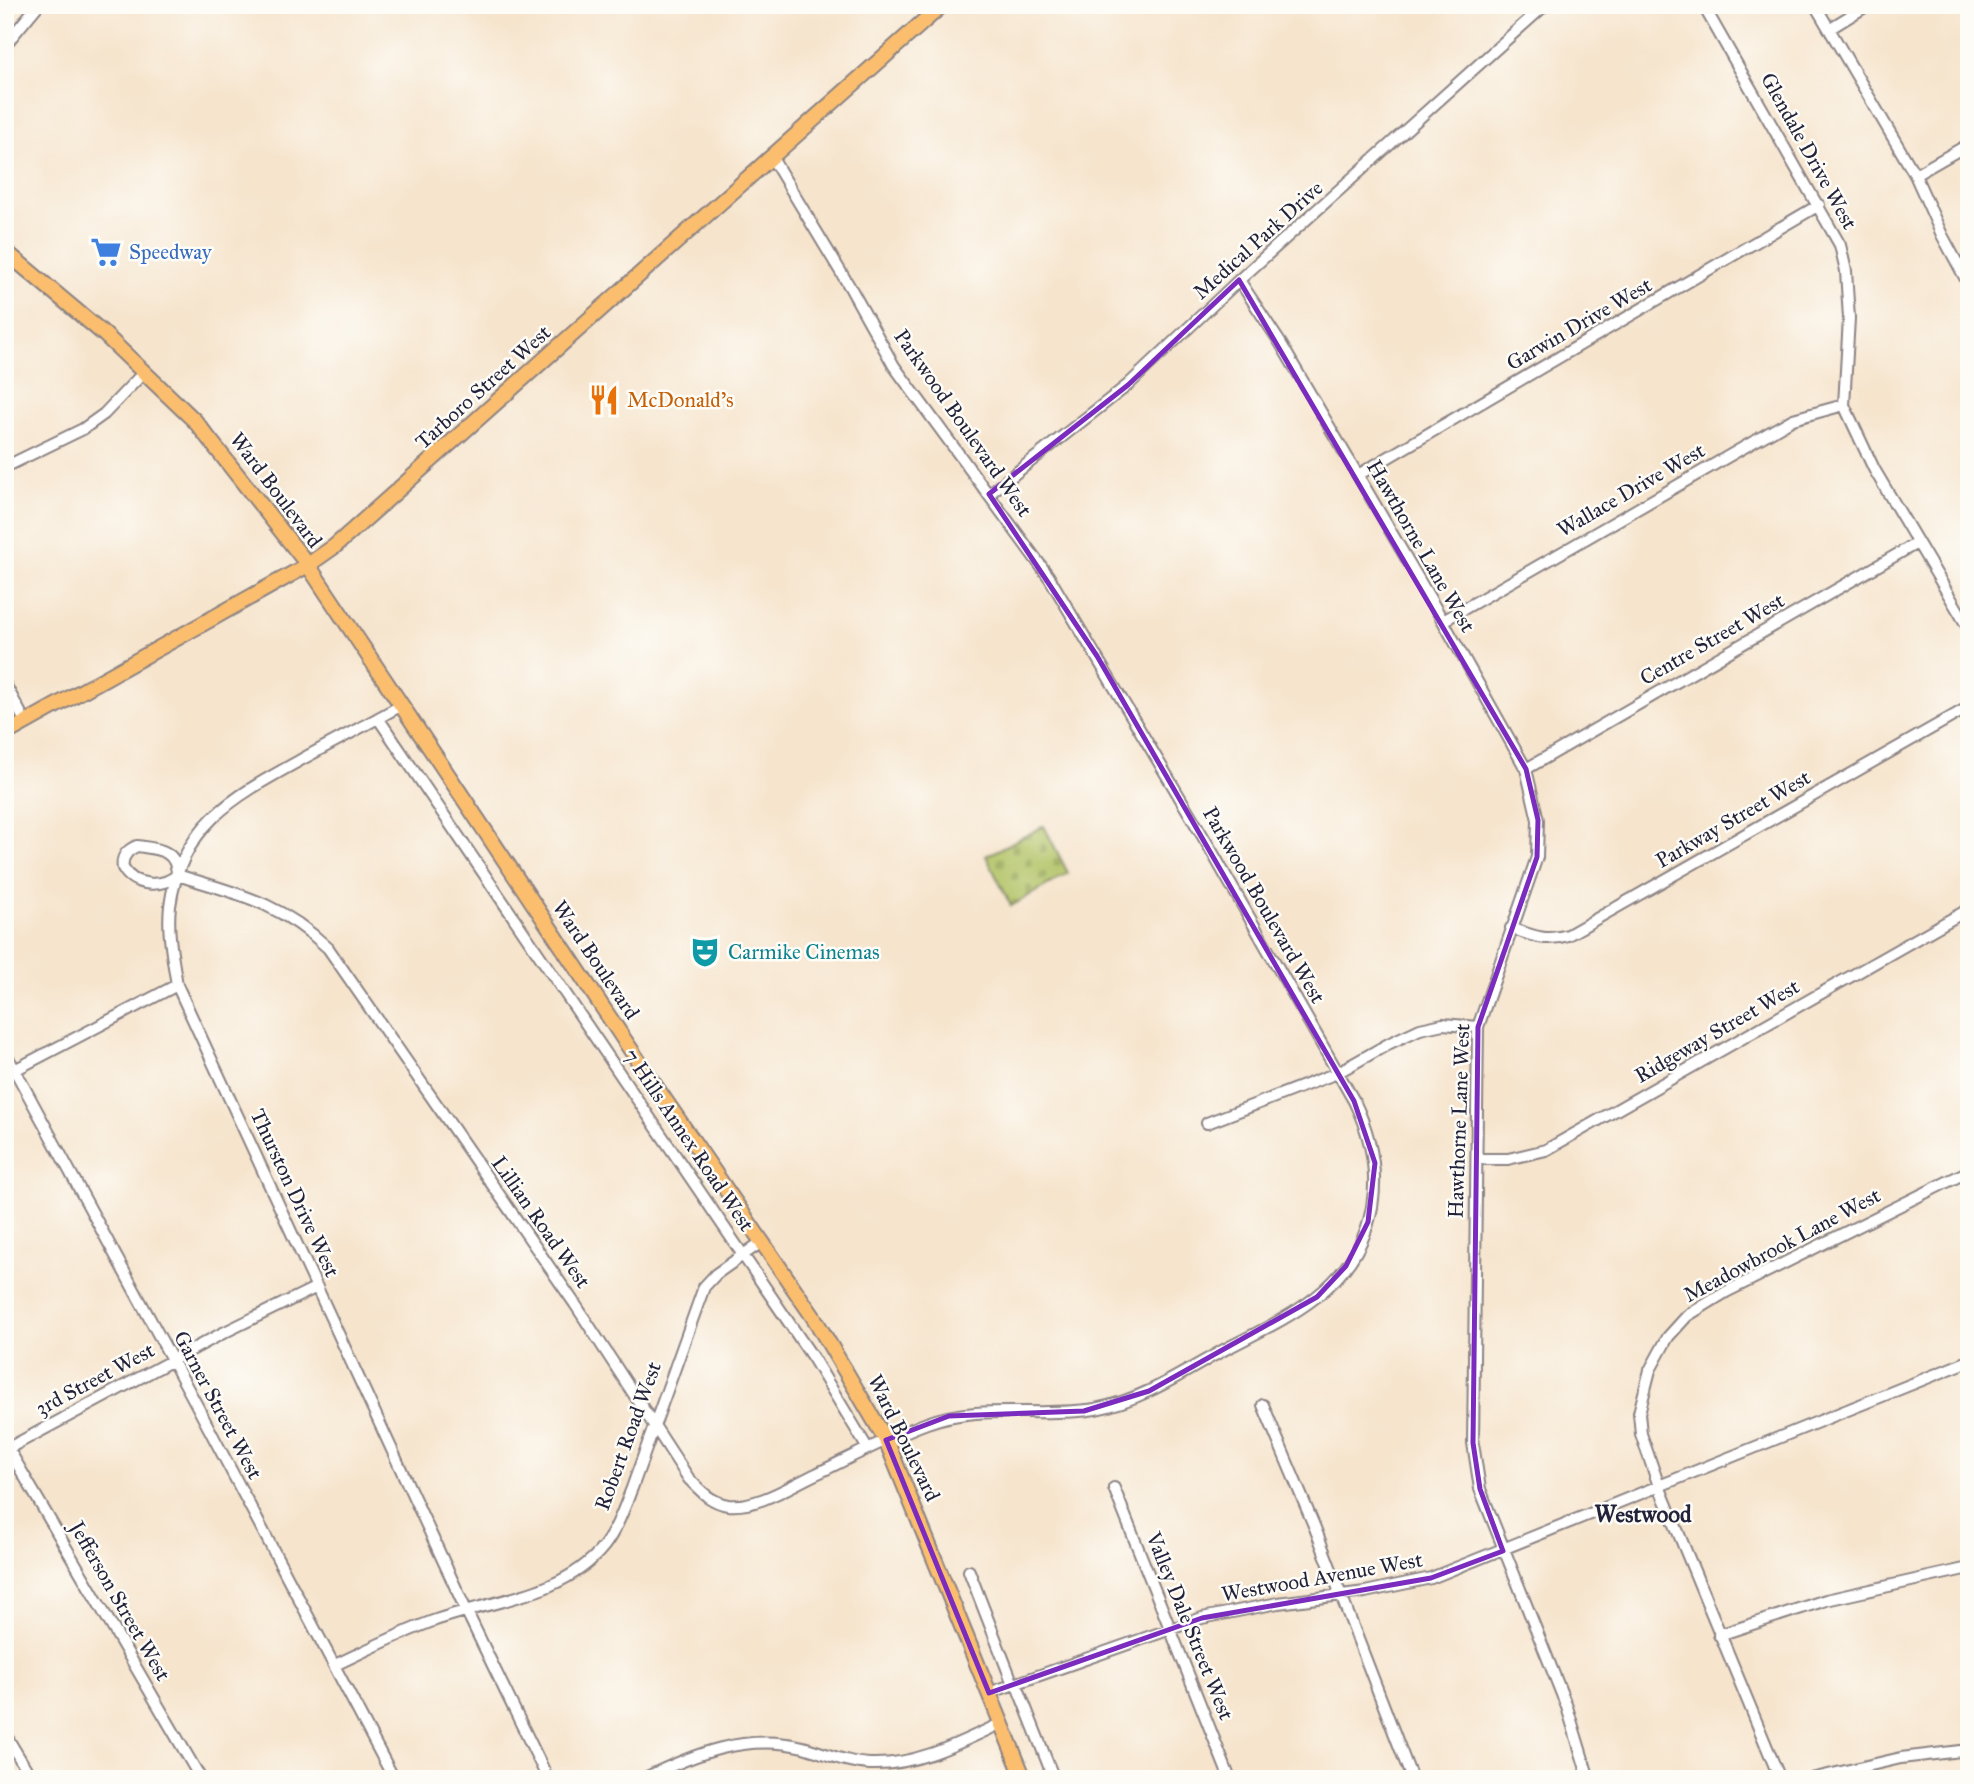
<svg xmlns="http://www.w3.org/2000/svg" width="1974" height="1784" font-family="'IM FELL Great Primer',serif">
<defs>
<pattern id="cemetery-stones" width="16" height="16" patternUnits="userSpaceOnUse" patternTransform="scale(1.75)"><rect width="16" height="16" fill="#b2c366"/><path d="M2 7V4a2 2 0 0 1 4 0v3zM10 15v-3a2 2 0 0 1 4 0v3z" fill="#99a759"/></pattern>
</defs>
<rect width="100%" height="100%" fill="#fdfcf7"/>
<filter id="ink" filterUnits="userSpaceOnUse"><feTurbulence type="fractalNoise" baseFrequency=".0143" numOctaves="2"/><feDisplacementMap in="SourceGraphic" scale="14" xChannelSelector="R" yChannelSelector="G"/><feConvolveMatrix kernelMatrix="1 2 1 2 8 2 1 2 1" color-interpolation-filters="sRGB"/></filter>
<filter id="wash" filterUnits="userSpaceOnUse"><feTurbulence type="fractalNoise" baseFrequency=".00686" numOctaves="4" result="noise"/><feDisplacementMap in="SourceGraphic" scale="28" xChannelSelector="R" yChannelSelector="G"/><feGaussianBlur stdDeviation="1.57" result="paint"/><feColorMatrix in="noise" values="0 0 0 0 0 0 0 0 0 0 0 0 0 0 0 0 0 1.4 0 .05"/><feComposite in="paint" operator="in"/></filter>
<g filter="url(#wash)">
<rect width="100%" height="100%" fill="#f6e4cc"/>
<path fill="url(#cemetery-stones)" stroke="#6a7250" stroke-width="2" d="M1044 826 1068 873 1011 906 986 856Z"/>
</g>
<g filter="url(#ink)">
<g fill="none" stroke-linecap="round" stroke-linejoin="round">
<g stroke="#8c8384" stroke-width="14">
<path id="minor" d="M1703 5 1840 245 1846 271 1849 318 1844 405 1874 469 1969 629
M1815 5 1915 175 1942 235 1969 285
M1829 29 1868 5
M5 45 38 5
M1915 175 1969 144
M1239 280 1281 344 1443 621 1526 769 1538 820 1537 857 1478 1027 1473 1443 1480 1489 1567 1707 1589 1779
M5 467 83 429 104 414 145 371
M1358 475 1819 205
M989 494 1128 385 1239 280 1545 5
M1443 621 1793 419 1844 405
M5 684 26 723
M400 706C366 725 331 743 297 762 232 798 181 826 170 906 167 933 173 959 177 985L466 1610 548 1779
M378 718 813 1358 868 1449
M1526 769 1917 543
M137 846C157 849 177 849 177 875 163 888 133 887 123 868 121 857 127 850 137 846Z
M177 875C239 894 279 902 328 948L575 1304 689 1479C701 1491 710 1502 728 1505 758 1508 790 1486 816 1474 853 1456 889 1437 927 1423 979 1403 1042 1418 1095 1409 1140 1401 1181 1374 1220 1352 1252 1335 1288 1319 1316 1297 1381 1246 1388 1171 1354 1101L1211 850 1049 577 894 366 851 289 772 158
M1511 928C1533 936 1546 942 1568 935L1969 707
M5 1052 195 1402 394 1779
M5 1075 177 985
M1207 1123 1337 1073 1390 1043 1420 1029 1443 1024 1478 1027
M1477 1159H1508L1546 1150 1969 909
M1263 1405 1315 1528 1412 1779
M5 1443 201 1779
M5 1450 223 1333 317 1287
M1114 1488 1230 1779
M969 1571 1013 1684
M1719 1635 1826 1600 1969 1568
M335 1665C367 1650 400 1633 433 1621 490 1600 564 1597 604 1546 617 1529 624 1508 632 1488L704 1287 716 1274 763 1241
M1016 1683 1054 1779
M989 1693 1202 1618 1278 1603 1365 1592 1431 1578 1969 1361
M5 1734 32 1779
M643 1779C694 1754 745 1733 803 1747 825 1753 847 1763 870 1764 917 1766 961 1742 1002 1723
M1780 1779 1659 1486 1641 1434 1639 1413 1650 1370 1668 1337 1687 1316 1726 1292 1969 1171
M1811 1779 1901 1758 1969 1750"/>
</g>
<g stroke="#8c8384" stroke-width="18">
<path id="major" d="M5 251 104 334 195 421 308 565 647 1074 814 1318 886 1440 1024 1779
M5 734 308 565 335 546 942 5"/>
</g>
<use href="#minor" stroke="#fff" stroke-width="10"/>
<use href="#major" stroke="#fbbe6e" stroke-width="14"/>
</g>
</g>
<path fill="none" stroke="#7b2cbf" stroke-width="5" stroke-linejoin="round" d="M1239 280 1526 769 1538 820 1537 857 1478 1027 1473 1443 1480 1489 1503 1551 1431 1578 1202 1618 989 1693 886 1440 949 1416 1084 1411 1149 1391 1317 1297 1346 1266 1368 1222 1375 1163 1354 1101 1097 656 989 494 1128 385Z"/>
<defs>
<g id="supermarket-bare" transform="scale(2.415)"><path d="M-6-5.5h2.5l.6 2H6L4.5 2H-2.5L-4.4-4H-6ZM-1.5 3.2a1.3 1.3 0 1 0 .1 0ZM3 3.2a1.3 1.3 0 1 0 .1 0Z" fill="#3f7fe0" stroke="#fdfcf7" stroke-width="2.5" paint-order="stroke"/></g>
<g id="restaurant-bare" transform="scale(2.415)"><path d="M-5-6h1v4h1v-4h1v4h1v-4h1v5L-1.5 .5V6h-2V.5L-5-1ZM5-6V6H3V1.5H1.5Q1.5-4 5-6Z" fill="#e8710a" stroke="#fdfcf7" stroke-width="2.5" paint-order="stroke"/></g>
<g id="theatre-bare" transform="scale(2.415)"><path d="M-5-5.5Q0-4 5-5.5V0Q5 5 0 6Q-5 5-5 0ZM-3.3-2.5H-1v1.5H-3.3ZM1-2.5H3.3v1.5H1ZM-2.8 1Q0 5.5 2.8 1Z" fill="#0f9aa8" stroke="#fdfcf7" stroke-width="2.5" paint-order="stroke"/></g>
</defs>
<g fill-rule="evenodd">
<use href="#supermarket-bare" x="106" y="252"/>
<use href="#restaurant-bare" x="604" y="400"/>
<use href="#theatre-bare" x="705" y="952"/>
</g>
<g text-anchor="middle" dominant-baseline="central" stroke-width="5" stroke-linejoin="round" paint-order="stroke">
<g font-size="21" fill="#22223b" stroke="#fdfcf7">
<text transform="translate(1809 151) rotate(61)">Glendale Drive West</text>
<text transform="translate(1258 240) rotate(-42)">Medical Park Drive</text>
<text transform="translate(1579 324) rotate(-30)">Garwin Drive West</text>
<text transform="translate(483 387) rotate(-42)">Tarboro Street West</text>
<text transform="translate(963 423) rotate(55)">Parkwood Boulevard West</text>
<text transform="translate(276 490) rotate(53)">Ward Boulevard</text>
<text transform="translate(1631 490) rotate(-30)">Wallace Drive West</text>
<text transform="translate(1421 546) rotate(60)">Hawthorne Lane West</text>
<text transform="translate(1712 639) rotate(-30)">Centre Street West</text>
<text transform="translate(1733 819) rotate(-30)">Parkway Street West</text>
<text transform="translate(1264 905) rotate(60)">Parkwood Boulevard West</text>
<text transform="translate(596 960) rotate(56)">Ward Boulevard</text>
<text transform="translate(1717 1031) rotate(-30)">Ridgeway Street West</text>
<text transform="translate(1459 1121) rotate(-88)">Hawthorne Lane West</text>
<text transform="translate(689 1140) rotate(56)">7 Hills Annex Road West</text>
<text transform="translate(295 1193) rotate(65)">Thurston Drive West</text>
<text transform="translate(541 1222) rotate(55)">Lillian Road West</text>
<text transform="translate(1782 1245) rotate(-28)">Meadowbrook Lane West</text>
<text transform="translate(95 1379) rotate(-28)">3rd Street West</text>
<text transform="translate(218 1405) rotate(62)">Garner Street West</text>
<text transform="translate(628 1436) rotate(-70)">Robert Road West</text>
<text transform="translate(904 1438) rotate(64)">Ward Boulevard</text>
<text transform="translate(1322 1577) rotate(-10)">Westwood Avenue West</text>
<text transform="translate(120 1601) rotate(60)">Jefferson Street West</text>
<text transform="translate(1190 1626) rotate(68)">Valley Dale Street West</text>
</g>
<g font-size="21" fill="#366cbe" stroke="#fdfcf7" text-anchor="start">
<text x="129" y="252">Speedway</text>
</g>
<g font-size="21" fill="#c56008" stroke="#fdfcf7" text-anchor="start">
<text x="627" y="400">McDonald's</text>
</g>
<g font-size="21" fill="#0d838f" stroke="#fdfcf7" text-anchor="start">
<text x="728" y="952">Carmike Cinemas</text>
</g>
<g font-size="23" font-weight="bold" fill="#22223b" stroke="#fdfcf7">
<text x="1643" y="1514">Westwood</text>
</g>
</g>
<rect width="1974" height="1784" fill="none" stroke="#fdfcf7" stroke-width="28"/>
</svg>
